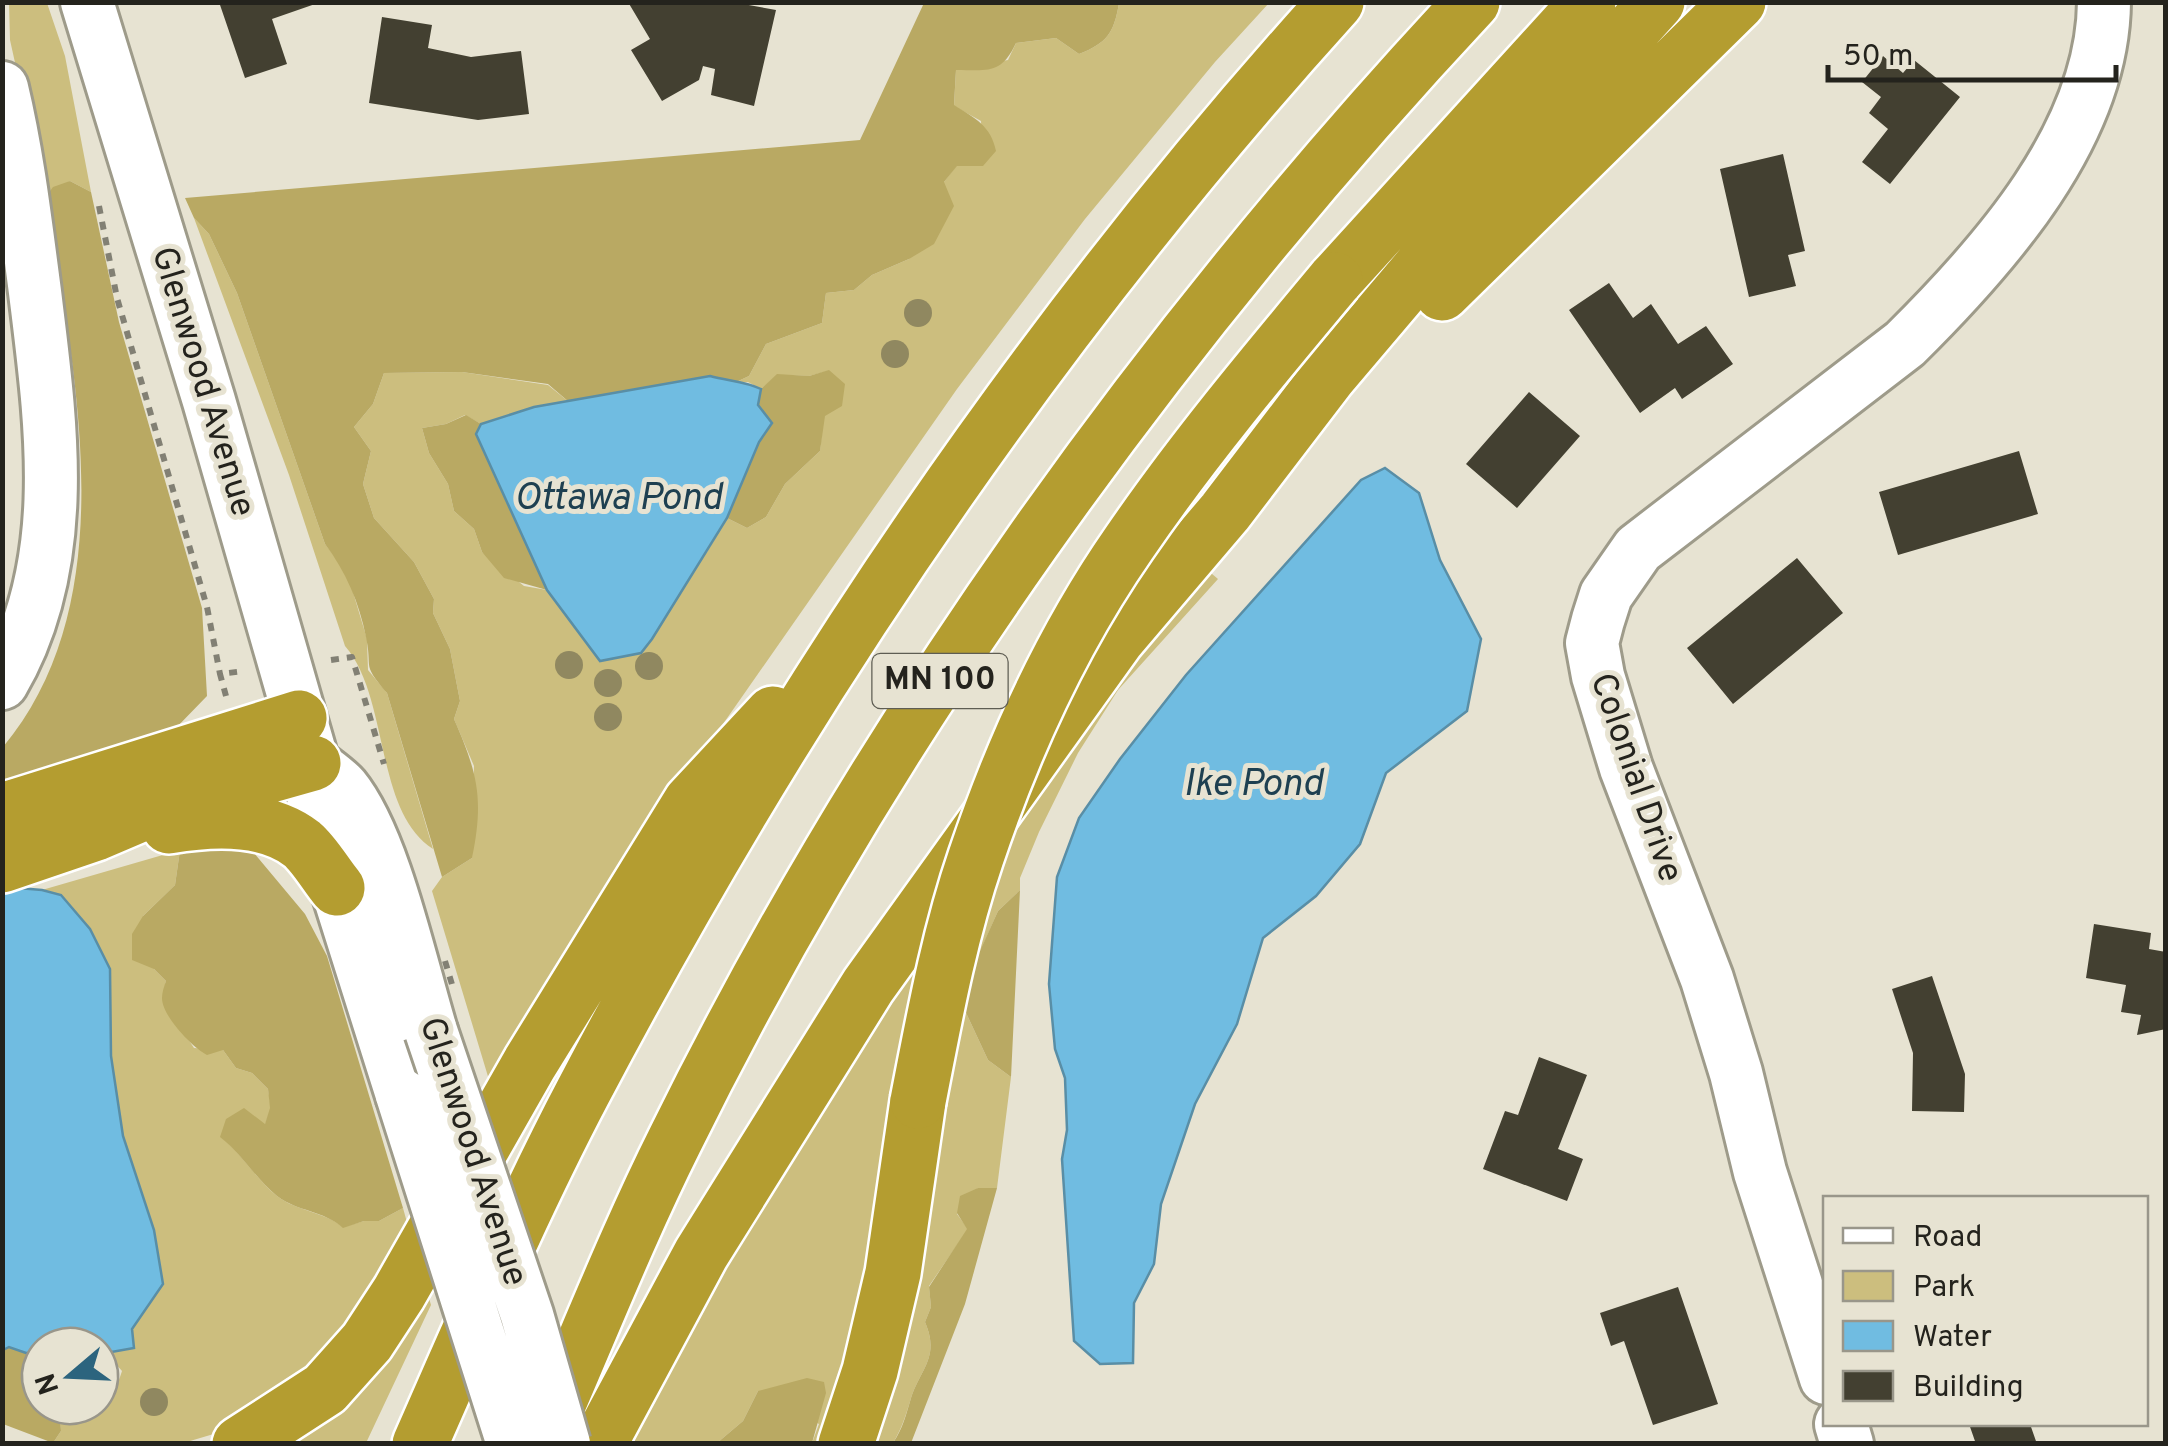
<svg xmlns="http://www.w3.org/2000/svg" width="2168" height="1446" font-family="Overpass,sans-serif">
<rect width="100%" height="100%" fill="#e7e3d2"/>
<path fill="#ccbe7e" d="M9 3H47L65 56 91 192 70 181 45 198 10 40Z
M1119 3H1269L1215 62 1085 219 957 389 686 777 493 1093 432 891 442 877 472 858 474 766 454 719 460 701 450 649 433 613 434 599 414 562 374 518 363 484 371 451 354 427 373 404 384 373 462 372 548 385 569 402 534 407 481 424 465 415 446 424 422 428 429 453 448 484 454 511 474 529 482 552 524 586 547 590 600 661 707 552 727 518 747 528 766 517 785 484 820 451 828 371 809 376 777 375 761 389 748 382 734 383 749 376 766 344 822 323 826 293 854 290 872 275 909 259 944 182 957 165 983 166 981 121 954 106 956 70 1008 60 1016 43 1056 38 1079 54C1107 43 1114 33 1119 3Z
M194 218 209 234 237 293 325 544 347 572 367 639 368 670 387 693 433 849C374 811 390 698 345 646L289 475Z
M1205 568 1218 579 1118 690 1078 753 1039 832 1020 878V890L998 911 980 952 974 947 1027 785Z
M180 850 175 885 143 916 154 969 166 981C157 1017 178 1021 194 1048L223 1050 236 1068 252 1073 268 1089 271 1108 265 1125 221 1137C242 1154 256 1179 277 1196 298 1212 323 1211 343 1227L364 1221H379L403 1208 411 1237 336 1352 217 1433 180 1444 53 1443 61 1431 60 1415 71 1406H100V1391L118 1383 122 1371 106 1353 134 1348 132 1329 154 1230 123 1136 111 1056 110 969 90 928 61 895 42 890Z
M926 929 882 1220 830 1443H812L819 1424 758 1391 743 1421 717 1443 617 1444Z
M961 1002 988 1060 1011 1077 997 1188H978L957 1214 968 1229 929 1286 931 1307 925 1322C940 1357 921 1368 911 1398 906 1415 902 1428 893 1443L860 1444Z
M426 1288 431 1305 366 1443 282 1444Z"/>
<path fill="#b9a963" d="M924 3H1119C1114 33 1107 43 1079 54L1056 38 1016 43C1001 75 988 70 956 70L954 105C975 118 991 126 996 151L983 166H957L944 182 954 206 934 244 909 259 872 275 854 290 826 293 822 323 766 344 749 376 734 383 710 376 569 402 548 384 462 372 384 373 373 404 354 427 371 451 363 484 374 518 414 562 434 599 433 613 450 649 460 701 454 719C478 774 484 799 472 858L442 877 387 693C361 662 373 671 366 637 359 602 346 572 325 544L237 293 209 234 194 218 185 198 860 140Z
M70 181 91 192 119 322 202 608 207 696 174 730 3 784V747C126 600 75 369 45 198L53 187Z
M829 370 845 384 842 406 825 416 820 451 785 484 766 517 747 528 727 518 759 442 772 423 758 405 761 389 777 374 809 376Z
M466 415 481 424 476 435 547 590 504 578 482 552 474 529 454 511 448 484 429 453 422 428 446 424Z
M249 847 305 914 327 956 403 1208 379 1221H364L343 1228C323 1210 298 1212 277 1196 256 1179 242 1154 220 1137L226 1119 244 1108 265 1124 270 1108 268 1089 252 1073 236 1068 223 1050 207 1055C192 1047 162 1016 162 998 162 992 164 987 166 981L154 969 132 960V934L143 916 175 885 180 850Z
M1020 890 1011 1077 988 1060 961 1002 974 947 980 951 998 911Z
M978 1188H997L965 1304 911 1443H893C903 1428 906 1415 911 1398 921 1368 940 1357 925 1322L931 1307 929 1287 967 1229 957 1213 960 1196Z
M9 1347 26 1353 40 1352V1406H71L60 1415 61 1431 53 1443 3 1424V1350Z
M807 1378 824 1382 826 1393 812 1443H717L743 1421 758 1391Z"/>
<path fill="#70bce1" stroke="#598ea6" stroke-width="2.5" d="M710 376C728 381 745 381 761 389L758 405 772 423 759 442 727 518 652 639 641 653 600 661 547 590 476 434 481 424 534 407Z
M1385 468 1419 493 1440 560 1481 639 1467 711 1386 773 1360 844 1316 896 1263 938 1237 1024 1195 1104 1161 1204 1154 1264 1134 1303 1133 1363 1100 1364 1074 1341 1062 1159 1067 1130 1065 1078 1055 1049 1049 984 1057 877 1079 818 1120 759 1186 675 1361 480Z
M18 888 42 890 61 895 90 929 110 969 111 1056 123 1136 154 1230 163 1284 132 1329 134 1348 106 1353 100 1351V1346H40V1352L26 1353 9 1347 3 1350 2 889Z"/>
<path fill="#434031" d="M219 2H318V3L272 19 287 64 245 78Z
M628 2H732L776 10 754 106 711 95 715 69 703 66 699 80 662 101 631 50 650 39Z
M382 17 432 25 428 48 471 57 521 51 529 114 478 120 369 103Z
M1883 56 1903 73 1914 60 1960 97 1890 184 1862 162 1888 129 1869 113 1881 97 1862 82Z
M1783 154 1805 251 1788 255 1796 286 1749 297 1720 169Z
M1609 283 1633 318 1651 304 1678 344 1706 326 1733 364 1682 399 1675 388 1640 413 1569 310Z
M1529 392 1580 436 1517 508 1466 464Z
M2019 451 2038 514 1898 555 1879 492Z
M1797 558 1843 613 1733 704 1687 648Z
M2094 924 2151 933 2149 949 2166 952V1029L2137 1035 2141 1015 2121 1012 2126 985 2086 978Z
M1932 976 1965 1074 1964 1112 1912 1111 1913 1053 1892 989Z
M1539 1057 1587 1075 1558 1149 1583 1159 1567 1201 1483 1169 1505 1111 1518 1115Z
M1678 1287 1718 1404 1653 1425 1624 1341 1611 1346 1600 1313Z
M1969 1424H2030L2037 1444H1976Z"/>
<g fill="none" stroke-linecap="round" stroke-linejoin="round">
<g stroke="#9e9b8a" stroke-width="58">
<path id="minor" d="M87 2 209 401 313 763V795L320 835 402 1095
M2 88C18 155 26 224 35 292 51 423 72 563 2 683
M313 763C322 771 335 779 343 788 384 838 411 966 431 1031
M1826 1378 1760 1172 1736 1073 1707 979 1626 768 1598 676 1592 643 1598 620 1606 595 1638 549 1905 344C1994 256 2103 134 2104 2
M1841 1424 1847 1444"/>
</g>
<g stroke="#fff" stroke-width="60">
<path id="highway" d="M1335 280 1588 2
M1442 293 1738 2
M2 811 299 718
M169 826C210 819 266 816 302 844 315 855 326 875 337 888
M2 865 96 833 157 807 313 763
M542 1441C586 1341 626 1238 675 1140 878 728 1158 338 1472 2
M240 1444 325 1389 367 1342 399 1293 530 1063 691 802 773 714
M420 1444C472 1326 523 1206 583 1092 789 700 1038 331 1336 2
M599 1444 701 1254 868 986 1117 639 1225 512 1328 377 1478 200 1657 2
M846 1444 870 1371 893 1273 918 1101"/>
</g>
<path stroke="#828074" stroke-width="6" stroke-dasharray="8 8" stroke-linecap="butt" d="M99 206 117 298 207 607 220 674
M331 660 352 657 384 764
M226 696 220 674 244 671"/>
<use href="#minor" stroke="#fff" stroke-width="52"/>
<use href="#highway" stroke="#b49d30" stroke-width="55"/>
<g stroke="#9e9b8a" stroke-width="58" stroke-linecap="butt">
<path id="minor-bridge" d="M431 1031 527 1315 564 1444
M402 1095 513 1444"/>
</g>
<g stroke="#fff" stroke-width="60" stroke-linecap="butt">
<path id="highway-bridge" d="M918 1101C934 1019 949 936 976 857 1013 747 1063 638 1129 543 1192 451 1264 365 1335 280"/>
</g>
<path stroke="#828074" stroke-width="6" stroke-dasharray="8 8" stroke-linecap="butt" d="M445 961 454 991"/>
<use href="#minor-bridge" stroke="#fff" stroke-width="52"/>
<use href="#highway-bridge" stroke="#b49d30" stroke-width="55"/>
</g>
<g fill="#908860">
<circle cx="918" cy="313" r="14"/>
<circle cx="895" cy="354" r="14"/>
<circle cx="569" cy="665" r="14"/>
<circle cx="649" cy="666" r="14"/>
<circle cx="608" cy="683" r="14"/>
<circle cx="608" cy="717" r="14"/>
<circle cx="154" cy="1402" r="14"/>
</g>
<g text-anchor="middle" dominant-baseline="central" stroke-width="10" stroke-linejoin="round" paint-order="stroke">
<rect fill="#e7e3d2" stroke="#5e5d53" stroke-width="2.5" x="872.5" y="654" width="135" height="54" rx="8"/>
<g font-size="32" font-weight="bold" fill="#24231d">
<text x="940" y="681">MN 100</text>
</g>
<g font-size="35" fill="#24231d" stroke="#e7e3d2">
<text transform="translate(202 382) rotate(73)">Glenwood Avenue</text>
<text transform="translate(1635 778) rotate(71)">Colonial Drive</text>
<text transform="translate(472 1152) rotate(72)">Glenwood Avenue</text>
</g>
<g font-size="38" font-style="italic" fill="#1e4051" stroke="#e7e3d2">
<text x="618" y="499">Ottawa Pond</text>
<text x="1253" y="785">Ike Pond</text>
</g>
</g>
<rect width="2168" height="1446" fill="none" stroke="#24231d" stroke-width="10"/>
<rect x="1823" y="1196" width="325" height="230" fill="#e7e3d2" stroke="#99968a" stroke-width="2.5"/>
<rect x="1843" y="1228" width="50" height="15" fill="#ffffff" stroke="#99968a" stroke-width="2.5"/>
<text x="1913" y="1246" font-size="30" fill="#24231d">Road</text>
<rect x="1843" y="1271" width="50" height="30" fill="#ccbe7e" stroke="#99968a" stroke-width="2.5"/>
<text x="1913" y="1296" font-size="30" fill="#24231d">Park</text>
<rect x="1843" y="1321" width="50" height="30" fill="#70bce1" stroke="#99968a" stroke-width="2.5"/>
<text x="1913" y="1346" font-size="30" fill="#24231d">Water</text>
<rect x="1843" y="1371" width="50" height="30" fill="#434031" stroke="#99968a" stroke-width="2.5"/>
<text x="1913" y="1396" font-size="30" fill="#24231d">Building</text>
<g transform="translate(70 1376) rotate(251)"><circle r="48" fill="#e7e3d2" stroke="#99968a" stroke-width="2.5"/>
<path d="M0-8L18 38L0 25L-18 38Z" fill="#2c647e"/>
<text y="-15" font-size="28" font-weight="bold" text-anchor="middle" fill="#24231d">N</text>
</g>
<path d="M1828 65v15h288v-15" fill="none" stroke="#24231d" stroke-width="5"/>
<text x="1843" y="65" font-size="30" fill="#24231d" stroke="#e7e3d2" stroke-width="8" paint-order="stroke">50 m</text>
</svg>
